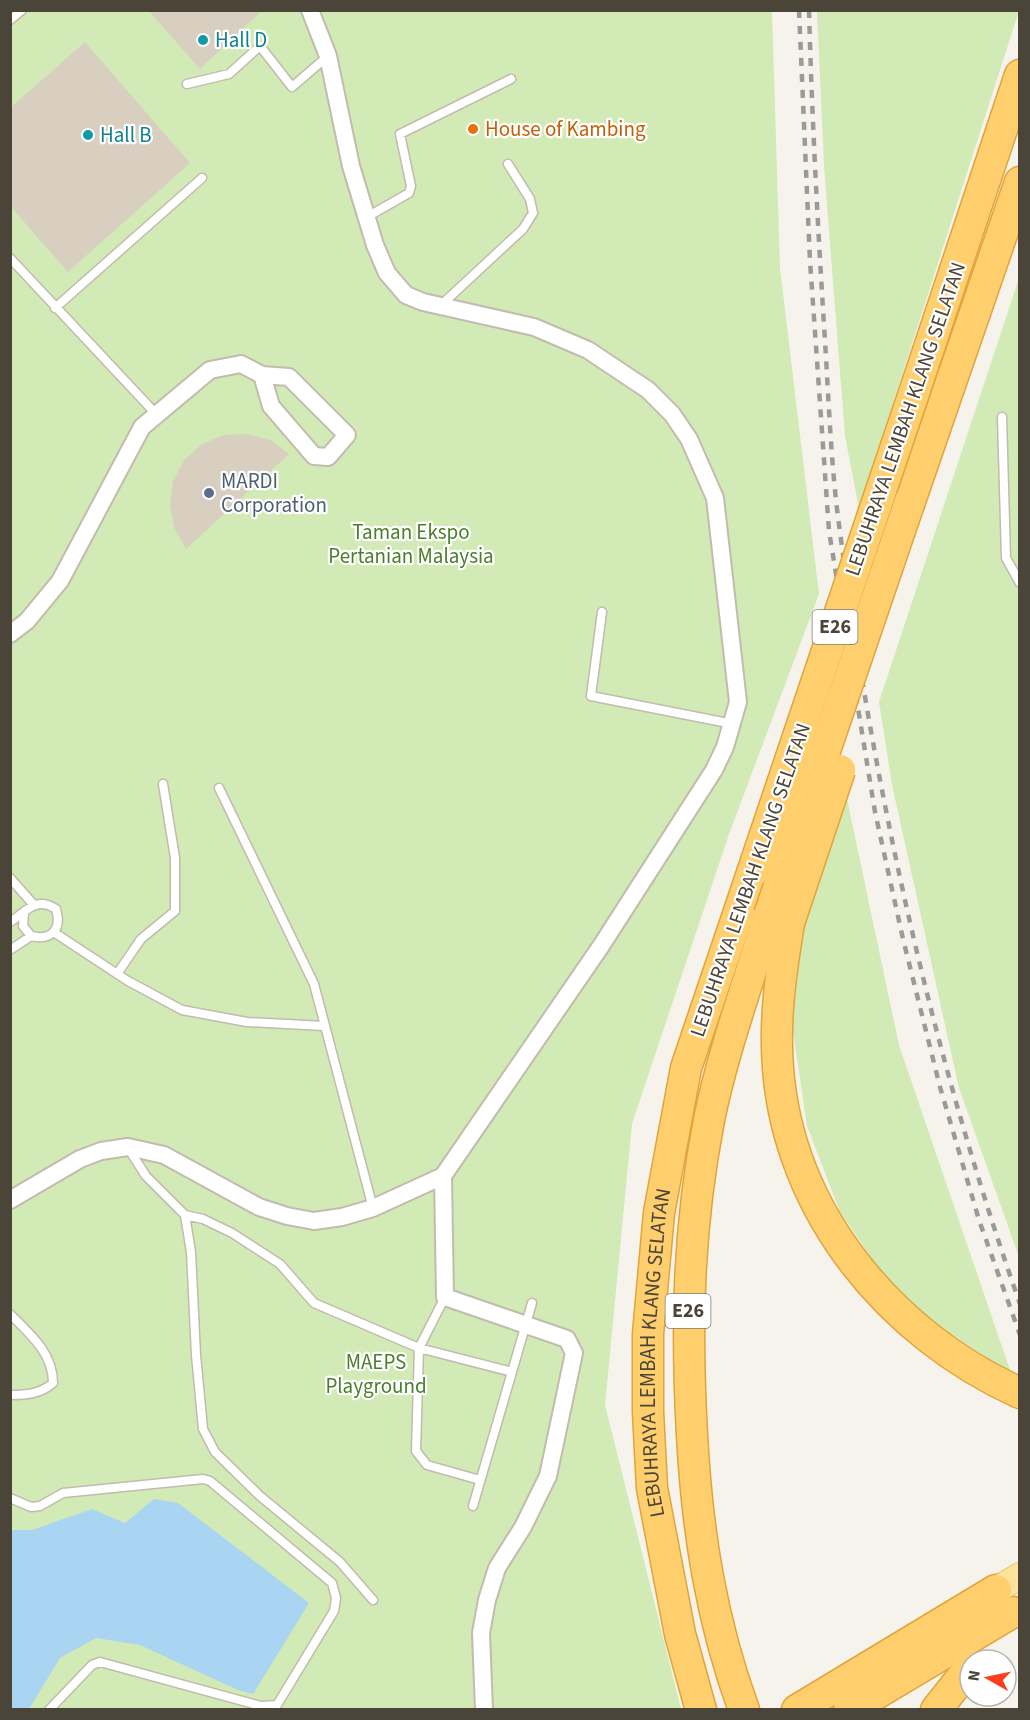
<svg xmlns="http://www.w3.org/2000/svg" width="1030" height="1720" font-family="'Source Sans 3',sans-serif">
<rect width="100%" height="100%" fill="#f6f3ec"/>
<path fill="#d2eab5" d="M11 11H772L780 268 819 594 728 837 632 1124 605 1405 681 1709 11 1710Z
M817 11H1019L859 509 845 436 824 166Z
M1019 278V1257L959 1088 892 785 879 702Z
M847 799 899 1045 1011 1373 932 1322 884 1276 840 1212 807 1126 792 1025 800 933Z"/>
<path fill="#a9d4f2" d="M154 1499 178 1503 309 1603 253 1694 238 1690 140 1645 96 1638 60 1658 29 1709H11V1530H32L92 1509 125 1523Z"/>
<path fill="#d8cfc1" d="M148 10H263L200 69Z
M85 42 190 163 68 272 10 206V108Z
M247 434 270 440 289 454 186 549 174 528 170 505 173 481 184 460 202 444 224 435Z"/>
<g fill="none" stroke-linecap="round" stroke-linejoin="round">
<g stroke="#c2bbae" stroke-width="11">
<path id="service" d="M10 20 22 10
M187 84 229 74 260 46 292 87 328 56
M367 217 409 193 411 186 400 134 511 79
M10 258 157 415
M440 306 523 229 533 213 530 199 508 164
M55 308 202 178
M1002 417 1006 558 1020 583
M602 612 591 696 733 724
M219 788 314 984 373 1208
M10 878 33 904
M10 922C27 911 36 896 56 909 62 929 52 941 31 936L23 926 24 913
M55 933 128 981 182 1010 247 1022 324 1026
M10 950 31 936
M117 974 141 939 175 911V858L163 784
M128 1148 146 1176 185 1215 203 1219 232 1233 280 1264 314 1303 419 1348 512 1372
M185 1215 191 1252 196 1355 203 1429 215 1452 260 1496 340 1562 373 1600
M445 1297 419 1348 416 1451 427 1465 480 1480
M10 1314C30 1334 53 1353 53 1383 40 1394 27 1395 10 1395
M10 1498 31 1507 40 1506 63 1493 203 1479 210 1481 332 1583 336 1598 334 1611 277 1705 261 1706 100 1662 92 1665 49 1710
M473 1506 532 1303"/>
</g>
<g stroke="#c2bbae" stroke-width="20">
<path id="minor" d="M10 634 27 621 60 581 142 427 210 370 241 364 262 375 271 406 314 456 328 457 347 435 289 377 262 375
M443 1176 445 1297 567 1339 574 1353 548 1476 523 1527 497 1568 487 1600 481 1633 484 1710
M10 1200 80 1159 101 1151 128 1147 164 1155 259 1207 287 1216 314 1221 342 1217 373 1208 443 1176 601 946 714 770 725 747 738 702 715 498 689 439 672 414 648 390 588 350 534 327 423 302 406 295 387 273 375 245 351 166 328 56 310 10"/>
</g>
<g stroke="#e6c16a" stroke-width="28">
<path id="primary" d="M996 1590 1020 1576"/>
</g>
<g stroke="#e0a43c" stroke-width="33">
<g id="motorway">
<path d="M918 381 1020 75"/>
<path d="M910 501 1020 182"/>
<path d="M789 923C781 972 774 1019 778 1068 789 1213 891 1335 1020 1393"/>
<path id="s1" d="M701 1710 680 1634 652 1488 648 1412V1334L659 1213 686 1068 752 873"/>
<path d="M744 1710C711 1620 697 1530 692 1435 686 1325 688 1228 709 1120 723 1051 748 983 769 915"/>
<path d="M797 1710 996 1590"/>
<path d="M849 1710 1013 1612"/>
<path d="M936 1710 970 1667"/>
</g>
</g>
<use href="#service" stroke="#fff" stroke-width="8"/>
<use href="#minor" stroke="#fff" stroke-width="16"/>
<use href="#primary" stroke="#ffe39c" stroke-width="26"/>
<use href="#motorway" stroke="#ffcf6e" stroke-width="30"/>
<path stroke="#9a9a9a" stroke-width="4.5" stroke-dasharray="8 8" stroke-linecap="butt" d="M799 10 810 261 829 531 875 812 903 939 940 1087 979 1220 1020 1335
M809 10C812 121 818 231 825 341 829 404 831 469 840 532 875 795 932 1054 1020 1304"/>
<g stroke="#e0a43c" stroke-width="33" stroke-linecap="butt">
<path id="motorway-bridge" d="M752 873 918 381
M769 915 910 501
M789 923 840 770"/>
</g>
<use href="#motorway-bridge" stroke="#ffcf6e" stroke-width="30"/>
</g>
<g fill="#0f9aa8" stroke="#fff" stroke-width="2">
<circle cx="203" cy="40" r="6"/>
<circle cx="88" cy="135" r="6"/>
</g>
<circle fill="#e8710a" stroke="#fff" stroke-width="2" cx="473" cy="129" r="6"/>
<circle fill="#5c6f8a" stroke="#fff" stroke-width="2" cx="209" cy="493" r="6"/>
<g text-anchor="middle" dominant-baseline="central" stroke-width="4.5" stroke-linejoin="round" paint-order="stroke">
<g fill="#fff" stroke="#817c74" stroke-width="1.5">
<rect x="812.5" y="610" width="45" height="34" rx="4.5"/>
<rect x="665.5" y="1294" width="45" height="34" rx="4.5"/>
</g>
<g font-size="20" font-weight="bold" fill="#4b4439">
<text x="835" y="627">E26</text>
<text x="688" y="1311">E26</text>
</g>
<g font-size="21" fill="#0d838f" stroke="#fff" text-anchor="start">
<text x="215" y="40">Hall D</text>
<text x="100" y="135">Hall B</text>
</g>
<g font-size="21" fill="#c56008" stroke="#fff" text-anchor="start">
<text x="485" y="129">House of Kambing</text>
</g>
<g font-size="21" fill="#4b4439" stroke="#fff">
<text transform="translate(905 419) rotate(-71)">LEBUHRAYA LEMBAH KLANG SELATAN</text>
<text transform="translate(750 880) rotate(-71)">LEBUHRAYA LEMBAH KLANG SELATAN</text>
<text stroke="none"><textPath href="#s1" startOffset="363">LEBUHRAYA LEMBAH KLANG SELATAN</textPath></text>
</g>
<g font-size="21" fill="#4e5e75" stroke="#fff" text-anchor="start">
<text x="221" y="481">MARDI<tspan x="221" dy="24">Corporation</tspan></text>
</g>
<g font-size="21" fill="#4a7f2a" stroke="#fff">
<text x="411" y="532">Taman Ekspo<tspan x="411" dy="24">Pertanian Malaysia</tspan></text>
<text x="376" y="1362">MAEPS<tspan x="376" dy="24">Playground</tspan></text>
</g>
</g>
<rect width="1030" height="1720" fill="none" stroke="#4b4439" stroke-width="24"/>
<g transform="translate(988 1678) rotate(279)"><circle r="28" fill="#ffffff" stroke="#b7b4b0" stroke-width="1.5"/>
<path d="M0-4.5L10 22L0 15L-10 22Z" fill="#fc3f1d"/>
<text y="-9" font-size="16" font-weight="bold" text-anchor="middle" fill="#4b4439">N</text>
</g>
</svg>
